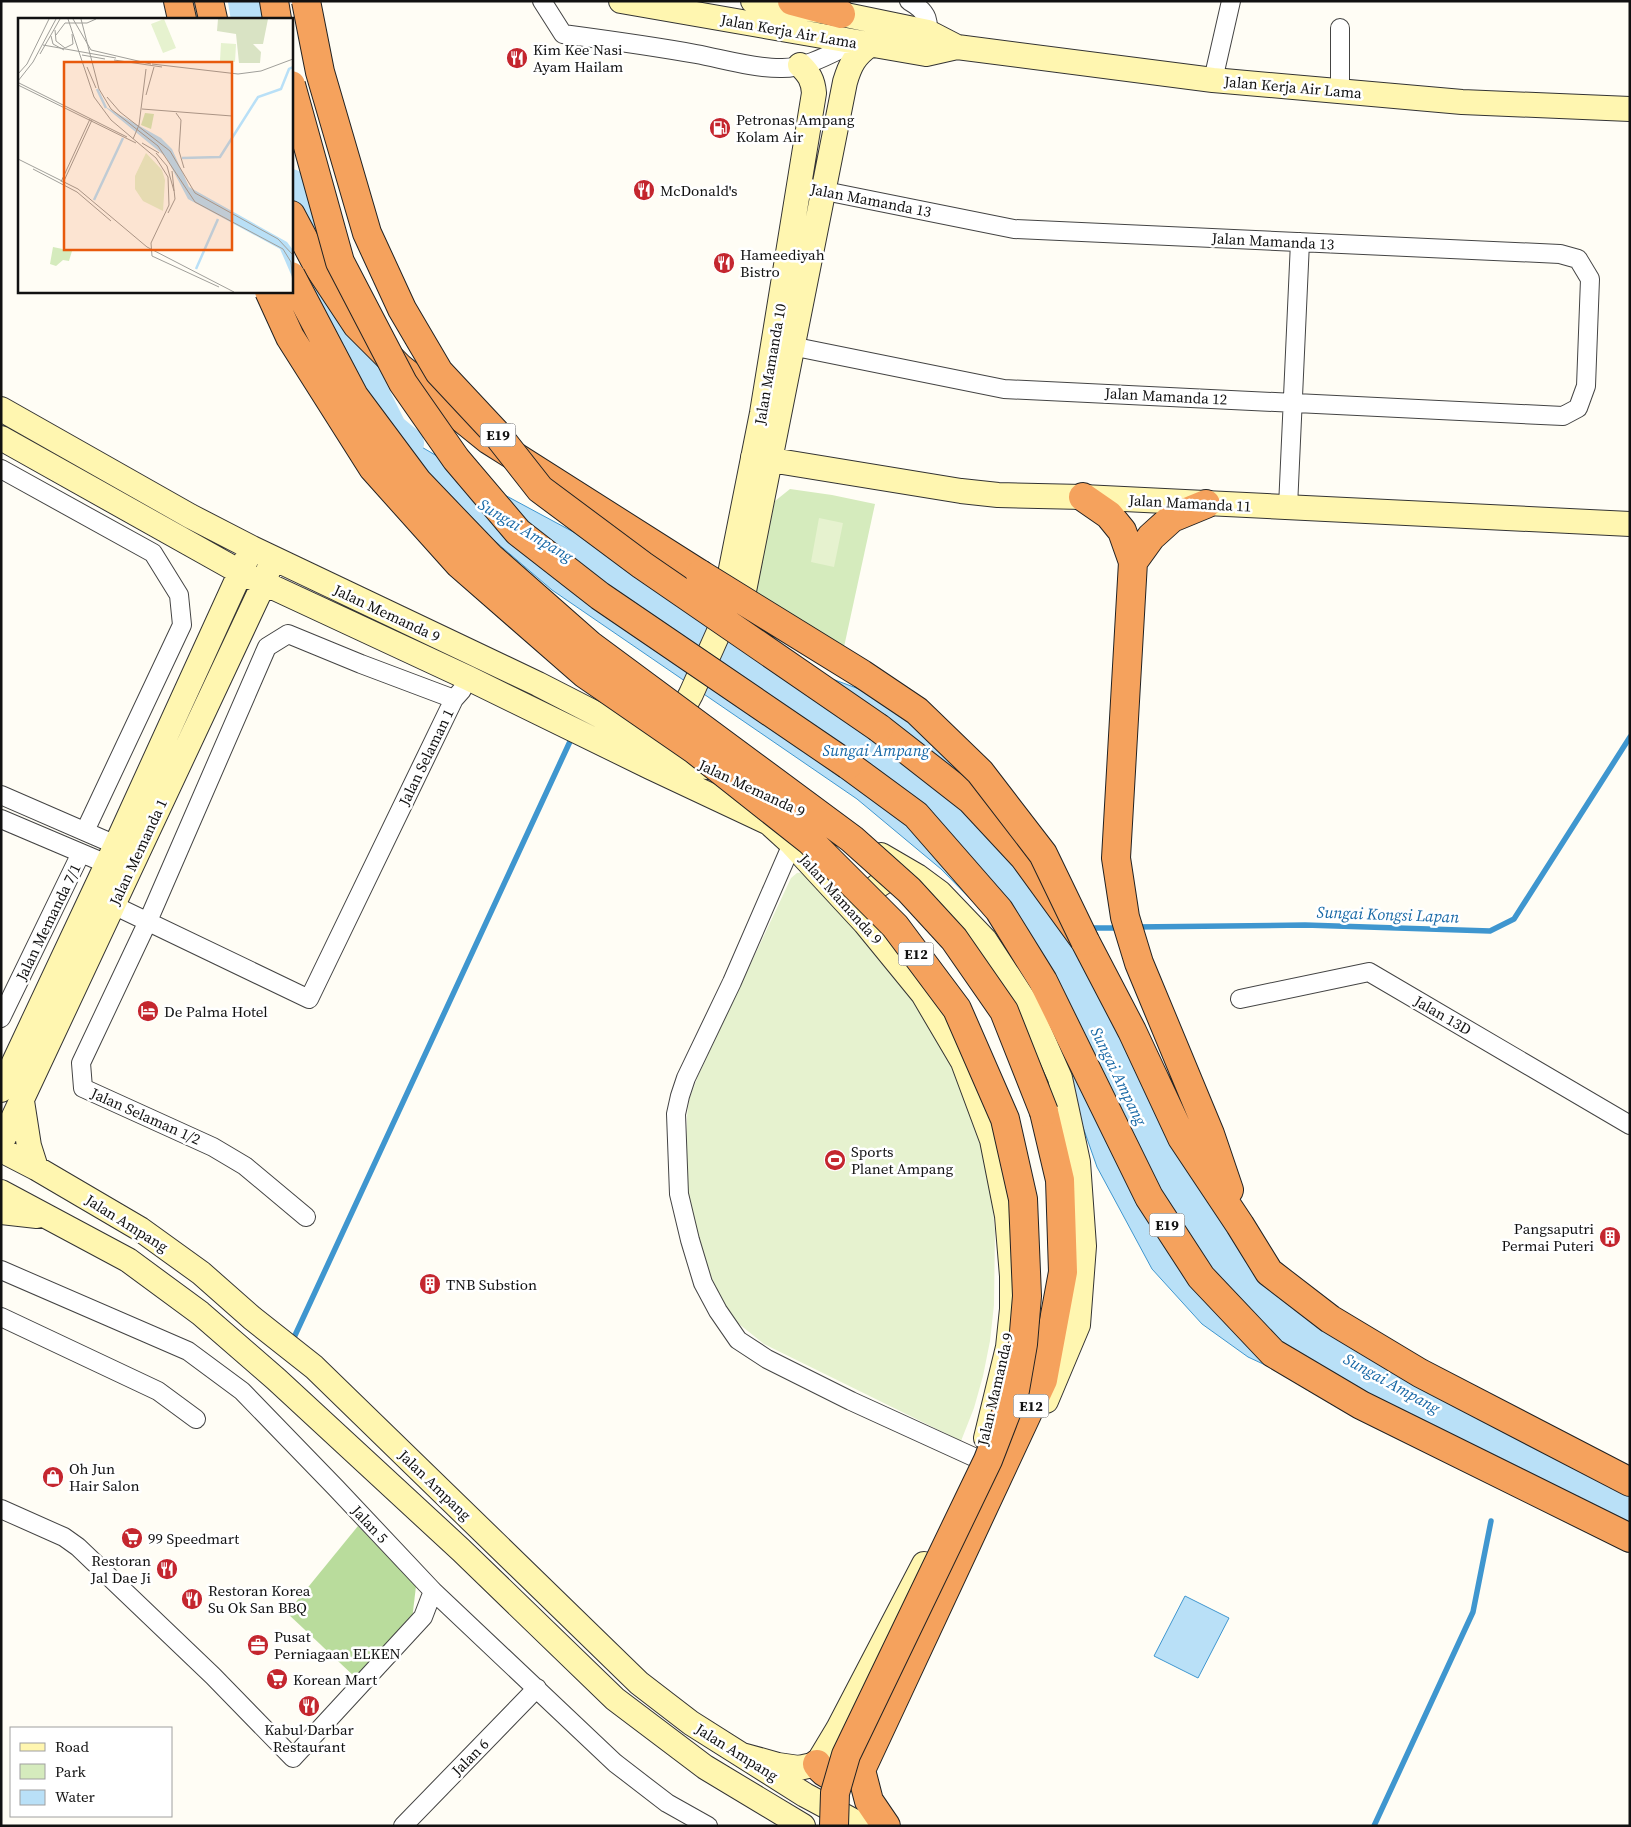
<svg xmlns="http://www.w3.org/2000/svg" width="1631" height="1827" font-family="'Source Serif 4',serif">
<rect width="100%" height="100%" fill="#fffdf5"/>
<path fill="#d5ebbd" d="M790 489 832 495 875 504 844 647 751 611 775 501Z"/>
<path fill="#b9dc9c" d="M358 1526 416 1586 412 1620 356 1678 287 1613Z"/>
<path fill="#e6f2cf" d="M819 518 843 523 834 567 811 562Z
M804 872 845 907 948 1044 982 1148 991 1189 995 1231 994 1305 990 1341 983 1376 974 1408 961 1441 764 1344 734 1320 713 1288 685 1200 687 1116 689 1100 698 1076 791 878 797 873Z"/>
<path fill="#b9e0f7" stroke="#3f96cf" d="M391 429 488 486 618 556 811 671 899 704 940 736 1098 957 1270 1270 1400 1353 1630 1466V1534L1248 1357 1202 1324 1152 1269 1097 1167 1044 1016 994 923 941 869 857 799 552 590 448 501Z
M1185 1596 1229 1618 1198 1678 1154 1656Z"/>
<g fill="none" stroke-linecap="round" stroke-linejoin="round">
<path stroke="#3f96cf" stroke-width="5.5" d="M1135 927 1305 925 1490 931 1514 919 1630 737
M1087 928H1120
M291 1344 573 735
M1374 1826 1473 1612 1491 1521"/>
<path stroke="#b9e0f7" stroke-width="32" d="M244 1 247 19
M291 185 312 250 346 339 391 429 408 443"/>
<g stroke="#444" stroke-width="20">
<path id="street" d="M542 1 563 34C608 40 652 46 696 54 723 59 752 68 780 68 806 69 832 53 855 42
M909 1C930 13 929 21 927 43
M1213 80 1231 1
M1340 91V28
M781 344 1004 389 1563 416 1578 408 1586 386 1590 279 1578 259 1560 254 1014 229 800 186
M1 469 153 553 179 595 182 625 85 831
M1288 507 1300 242
M1 795 116 845
M1 819 107 864
M792 844 732 982 686 1078 680 1096 676 1114 679 1194 690 1240 703 1283 718 1311 738 1340 767 1359 851 1401 978 1459
M113 905 309 999 454 699 462 690
M1240 999 1369 972 1630 1125
M1 1018 81 853
M306 1217 245 1166 213 1147 83 1088 81 1063 148 921 267 647 288 634 361 664 454 699
M1 1270 188 1351 242 1391 336 1488 433 1591 615 1763 667 1803 708 1826
M1 1317 158 1391 196 1419
M1 1509 64 1537 78 1547 213 1676 293 1758 423 1617 433 1591
M403 1826 537 1688"/>
</g>
<g stroke="#333" stroke-width="26">
<path id="secondary" d="M621 1 926 54 957 47
M753 1 841 14 928 32 957 47 1213 80 1462 102 1630 109
M1 409 190 516 252 548 538 684 661 747 706 767
M1 438 240 572 468 678 650 767 769 823 792 844 865 923 923 994 963 1062 992 1140 1007 1216 1012 1276V1309L1008 1347 986 1438
M753 457 961 491 998 495 1083 497 1630 524
M730 607 727 589 762 413 814 93C813 80 809 74 800 65
M672 729 691 694 730 607 744 591 845 82C850 65 855 55 870 45
M881 855 917 876 940 893 985 940 1028 1006 1060 1078 1078 1162 1084 1246 1078 1325 1046 1401
M865 917C865 913 865 908 865 905 870 885 893 874 912 876
M1 1090 116 845 247 558
M22 1101 29 1146 36 1168
M1 1144 264 583 269 568
M1 1150 36 1168 140 1229 201 1273 252 1318 314 1367 639 1683 691 1723 805 1795 863 1826
M1 1192 128 1260 200 1313 276 1379 461 1550 615 1699 705 1767 803 1826
M1 1212 37 1216
M742 1755 778 1765 799 1768 817 1764 838 1729 924 1564"/>
</g>
<g stroke="#222" stroke-width="30">
<path id="highway" d="M178 1 182 19
M209 1 213 19
M274 1 277 19
M792 1 841 14
M291 215 318 266 357 325 400 368 489 440 700 574
M1083 497 1109 515 1122 531 1133 562 1116 858 1125 917 1139 963 1210 1134 1229 1190
M1133 562 1151 537 1172 518 1206 504
M879 728 971 800 1024 857 1085 941 1132 1031 1182 1138 1240 1225 1269 1272 1330 1319 1420 1373 1630 1482
M848 765 916 815 999 910 1043 981 1149 1197 1201 1277 1273 1353 1361 1405 1630 1538
M817 1764C829 1782 843 1777 861 1770
M886 1826 869 1801 861 1770 1043 1380 1063 1272 1060 1180 1044 1112"/>
</g>
<use href="#street" stroke="#fff" stroke-width="18"/>
<use href="#secondary" stroke="#fff6b0" stroke-width="24"/>
<use href="#highway" stroke="#f5a25d" stroke-width="28"/>
<g stroke="#222" stroke-width="30" stroke-linecap="butt">
<path id="highway-bridge" d="M306 1 320 72 367 233 402 309 439 372 496 433 540 489 642 565 879 728
M291 85 340 262 403 383 456 459 518 532 600 596 848 765
M291 276 354 396 418 482 490 557 590 645 852 839 909 890 954 939 1004 1011 1044 1112
M269 291 290 337 373 468 459 564 585 674 695 750 810 841 895 926 957 1009 1005 1119 1023 1199 1027 1296 1023 1344 1015 1390 988 1460 846 1755 835 1793 834 1826
M700 574 862 674 917 711 980 772 1043 854 1085 941"/>
</g>
<use href="#highway-bridge" stroke="#f5a25d" stroke-width="28"/>
</g>
<defs>
<g id="restaurant-disc" transform="scale(1.125)"><circle r="9.5" fill="#c4262e" stroke="#fff"/><path d="M-5-6h1v4h1v-4h1v4h1v-4h1v5L-1.5 .5V6h-2V.5L-5-1ZM5-6V6H3V1.5H1.5Q1.5-4 5-6Z" fill="#fff"/></g>
<g id="fuel-disc" transform="scale(1.125)"><circle r="9.5" fill="#c4262e" stroke="#fff"/><path d="M-5.5-6h7V0h2V4h1.3V-2.5L3-4.5l.8-.8L6-3V5H2.5V1h-1V6h-7ZM-4.2-4.7v3.2H.2V-4.7Z" fill="#fff"/></g>
<g id="hotel-disc" transform="scale(1.125)"><circle r="9.5" fill="#c4262e" stroke="#fff"/><path d="M-6-4.5h1.5V1H6V5H4.5V3h-9V5H-6ZM-4 0a1.8 1.8 0 1 1 3.6 0ZM.5 0V-2.5h3Q6-2.5 6 0Z" fill="#fff"/></g>
<g id="stadium-disc" transform="scale(1.125)"><circle r="9.5" fill="#c4262e" stroke="#fff"/><path d="M0-5a6.5 5 0 1 0 0 10a6.5 5 0 1 0 0-10ZM-3.5-1.8h7v3.6h-7Z" fill="#fff"/></g>
<g id="building-disc" transform="scale(1.125)"><circle r="9.5" fill="#c4262e" stroke="#fff"/><path d="M-4-6H4V6H1V3H-1V6H-4ZM-2.5-4.3h1.7v1.8h-1.7ZM.8-4.3h1.7v1.8H.8ZM-2.5-1h1.7V.8h-1.7ZM.8-1h1.7V.8H.8Z" fill="#fff"/></g>
<g id="shop-disc" transform="scale(1.125)"><circle r="9.5" fill="#c4262e" stroke="#fff"/><path d="M-5-2.5h2.3a2.7 3.5 0 0 1 5.4 0H5L5.5 6h-11ZM-1.5-2.5h3a1.5 2.3 0 0 0-3 0Z" fill="#fff"/></g>
<g id="supermarket-disc" transform="scale(1.125)"><circle r="9.5" fill="#c4262e" stroke="#fff"/><path d="M-6-5.5h2.5l.6 2H6L4.5 2H-2.5L-4.4-4H-6ZM-1.5 3.2a1.3 1.3 0 1 0 .1 0ZM3 3.2a1.3 1.3 0 1 0 .1 0Z" fill="#fff"/></g>
<g id="office-disc" transform="scale(1.125)"><circle r="9.5" fill="#c4262e" stroke="#fff"/><path d="M-6-3h4V-5.5h4V-3h4V5H-6ZM-1-4.5V-3h2v-1.5ZM-6 0V1H6V0Z" fill="#fff"/></g>
</defs>
<g fill-rule="evenodd">
<use href="#restaurant-disc" x="517" y="58"/>
<use href="#fuel-disc" x="720" y="128"/>
<use href="#restaurant-disc" x="644" y="190"/>
<use href="#restaurant-disc" x="724" y="263"/>
<use href="#hotel-disc" x="148" y="1011"/>
<use href="#stadium-disc" x="835" y="1160"/>
<use href="#building-disc" x="1610" y="1237"/>
<use href="#building-disc" x="430" y="1284"/>
<use href="#shop-disc" x="53" y="1477"/>
<use href="#supermarket-disc" x="132" y="1538"/>
<use href="#restaurant-disc" x="167" y="1569"/>
<use href="#restaurant-disc" x="192" y="1599"/>
<use href="#office-disc" x="258" y="1645"/>
<use href="#supermarket-disc" x="277" y="1679"/>
<use href="#restaurant-disc" x="309" y="1706"/>
</g>
<g text-anchor="middle" dominant-baseline="central" stroke-width="5" stroke-linejoin="round" paint-order="stroke">
<g fill="#fff" stroke="#585858" stroke-width="1">
<rect x="480.5" y="423.5" width="35" height="23" rx="4"/>
<rect x="898.5" y="942.5" width="35" height="23" rx="4"/>
<rect x="1149.5" y="1213.5" width="35" height="23" rx="4"/>
<rect x="1013.5" y="1394.5" width="35" height="23" rx="4"/>
</g>
<g font-size="14" font-weight="bold" fill="#111">
<text x="498" y="435">E19</text>
<text x="916" y="954">E12</text>
<text x="1167" y="1225">E19</text>
<text x="1031" y="1406">E12</text>
</g>
<g font-size="15" fill="#111" stroke="#fff">
<text transform="translate(789 31) rotate(10)">Jalan Kerja Air Lama</text>
<text transform="translate(1293 87) rotate(5)">Jalan Kerja Air Lama</text>
<text transform="translate(871 200) rotate(11)">Jalan Mamanda 13</text>
<text transform="translate(1273 241) rotate(3)">Jalan Mamanda 13</text>
<text transform="translate(770 364) rotate(-80)">Jalan Mamanda 10</text>
<text transform="translate(1166 396) rotate(3)">Jalan Mamanda 12</text>
<text transform="translate(1190 503) rotate(3)">Jalan Mamanda 11</text>
<text transform="translate(387 613) rotate(25)">Jalan Memanda 9</text>
<text transform="translate(426 757) rotate(-64)">Jalan Selaman 1</text>
<text transform="translate(752 788) rotate(25)">Jalan Memanda 9</text>
<text transform="translate(138 852) rotate(-65)">Jalan Memanda 1</text>
<text transform="translate(841 899) rotate(48)">Jalan Mamanda 9</text>
<text transform="translate(48 922) rotate(-64)">Jalan Memanda 7/1</text>
<text transform="translate(1443 1015) rotate(30)">Jalan 13D</text>
<text transform="translate(146 1116) rotate(24)">Jalan Selaman 1/2</text>
<text transform="translate(127 1223) rotate(32)">Jalan Ampang</text>
<text transform="translate(995 1389) rotate(-77)">Jalan Mamanda 9</text>
<text transform="translate(435 1485) rotate(44)">Jalan Ampang</text>
<text transform="translate(370 1524) rotate(47)">Jalan 5</text>
<text transform="translate(737 1752) rotate(32)">Jalan Ampang</text>
<text transform="translate(470 1757) rotate(-45)">Jalan 6</text>
</g>
<g font-size="15" fill="#111" stroke="#fff" text-anchor="start">
<text x="533" y="49">Kim Kee Nasi<tspan x="533" dy="17">Ayam Hailam</tspan></text>
<text x="736" y="119">Petronas Ampang<tspan x="736" dy="17">Kolam Air</tspan></text>
<text x="660" y="190">McDonald's</text>
<text x="740" y="254">Hameediyah<tspan x="740" dy="17">Bistro</tspan></text>
<text x="164" y="1011">De Palma Hotel</text>
<text x="851" y="1151">Sports<tspan x="851" dy="17">Planet Ampang</tspan></text>
<text x="1594" y="1228" text-anchor="end">Pangsaputri<tspan x="1594" dy="17">Permai Puteri</tspan></text>
<text x="446" y="1284">TNB Substion</text>
<text x="69" y="1468">Oh Jun<tspan x="69" dy="17">Hair Salon</tspan></text>
<text x="148" y="1538">99 Speedmart</text>
<text x="151" y="1560" text-anchor="end">Restoran<tspan x="151" dy="17">Jal Dae Ji</tspan></text>
<text x="208" y="1590">Restoran Korea<tspan x="208" dy="17">Su Ok San BBQ</tspan></text>
<text x="274" y="1636">Pusat<tspan x="274" dy="17">Perniagaan ELKEN</tspan></text>
<text x="293" y="1679">Korean Mart</text>
<text x="309" y="1729" text-anchor="middle">Kabul Darbar<tspan x="309" dy="17">Restaurant</tspan></text>
</g>
<g font-size="16" font-style="italic" fill="#1768a6" stroke="#fff">
<text transform="translate(526 530) rotate(31)">Sungai Ampang</text>
<text x="876" y="750">Sungai Ampang</text>
<text transform="translate(1388 914) rotate(2)">Sungai Kongsi Lapan</text>
<text transform="translate(1119 1076) rotate(64)">Sungai Ampang</text>
<text transform="translate(1392 1383) rotate(29)">Sungai Ampang</text>
</g>
</g>
<g transform="translate(18 18)">
<rect width="275" height="275" fill="#fffdf5"/>
<path d="M127 95 136 96 133 111 123 107ZM35 229 54 233 51 243 45 242 38 248 32 246Z" fill="#d5ebbd"/>
<path d="M200 1H250L245 26H235L243 34 242 45H221L218 16 199 13Z" fill="#d9e3c4"/>
<path d="M146 1 158 30 145 35 133 6ZM203 25 218 26 217 44 202 43ZM128 135 144 152 147 162 145 193 125 183 117 171V158Z" fill="#e6f2cf"/>
<path d="M86 88 143 120 154 131 171 169 269 224 275 232V261L262 231 170 181 148 139Z" fill="#b9e0f7"/>
<path fill="none" stroke="#b9e0f7" stroke-width="2.5" d="M79 71 88 90M164 140 202 139 240 79 263 71 271 51 275 49M76 182 105 120M178 251 200 201"/>
<path fill="none" stroke="#a09f9a" stroke-width="1" d="M50 1 76 79 93 102 138 140 150 159 151 187 133 225 134 238 201 269M55 1 73 32 133 46M63 1 81 71 93 91 140 128 177 184 265 231 273 244 275 266M37 12 38 23 47 30 55 26 54 16M38 17 47 5H69L78 1M33 18 35 26 46 32M25 27 98 40M22 36 42 1M64 37 87 41M96 42 144 49M134 46 220 56 243 53 275 41M69 49 78 70M0 56 9 46 31 1M0 63 15 44 38 1M1 65 109 119M0 67 118 125M128 77 136 49M89 79 102 94 152 133 177 175 260 221 275 237M124 91 214 98M158 95 163 102 161 133 166 150M115 121 121 107 128 51M124 125 141 135M138 135 149 148 156 173M0 141 60 171 129 229 216 274M15 151 59 174 93 203M43 164 72 101M45 165 74 102M150 195 157 181 154 153"/>
<path fill="#e8590c" fill-opacity="0.15" stroke="#e8590c" stroke-width="2.5" d="M46 44H214V232H46Z"/>
<rect width="275" height="275" fill="none" stroke="#111" stroke-width="2.5"/>
</g>
<rect width="1631" height="1827" fill="none" stroke="#111111" stroke-width="5"/>
<rect x="10" y="1727" width="162" height="90" fill="#ffffff" stroke="#a0a0a0"/>
<rect x="20" y="1743" width="25" height="8" fill="#fff6b0" stroke="#a0a0a0"/>
<text x="55" y="1752" font-size="15" fill="#111111">Road</text>
<rect x="20" y="1764" width="25" height="15" fill="#d5ebbd" stroke="#a0a0a0"/>
<text x="55" y="1777" font-size="15" fill="#111111">Park</text>
<rect x="20" y="1790" width="25" height="15" fill="#b9e0f7" stroke="#a0a0a0"/>
<text x="55" y="1802" font-size="15" fill="#111111">Water</text>
</svg>
